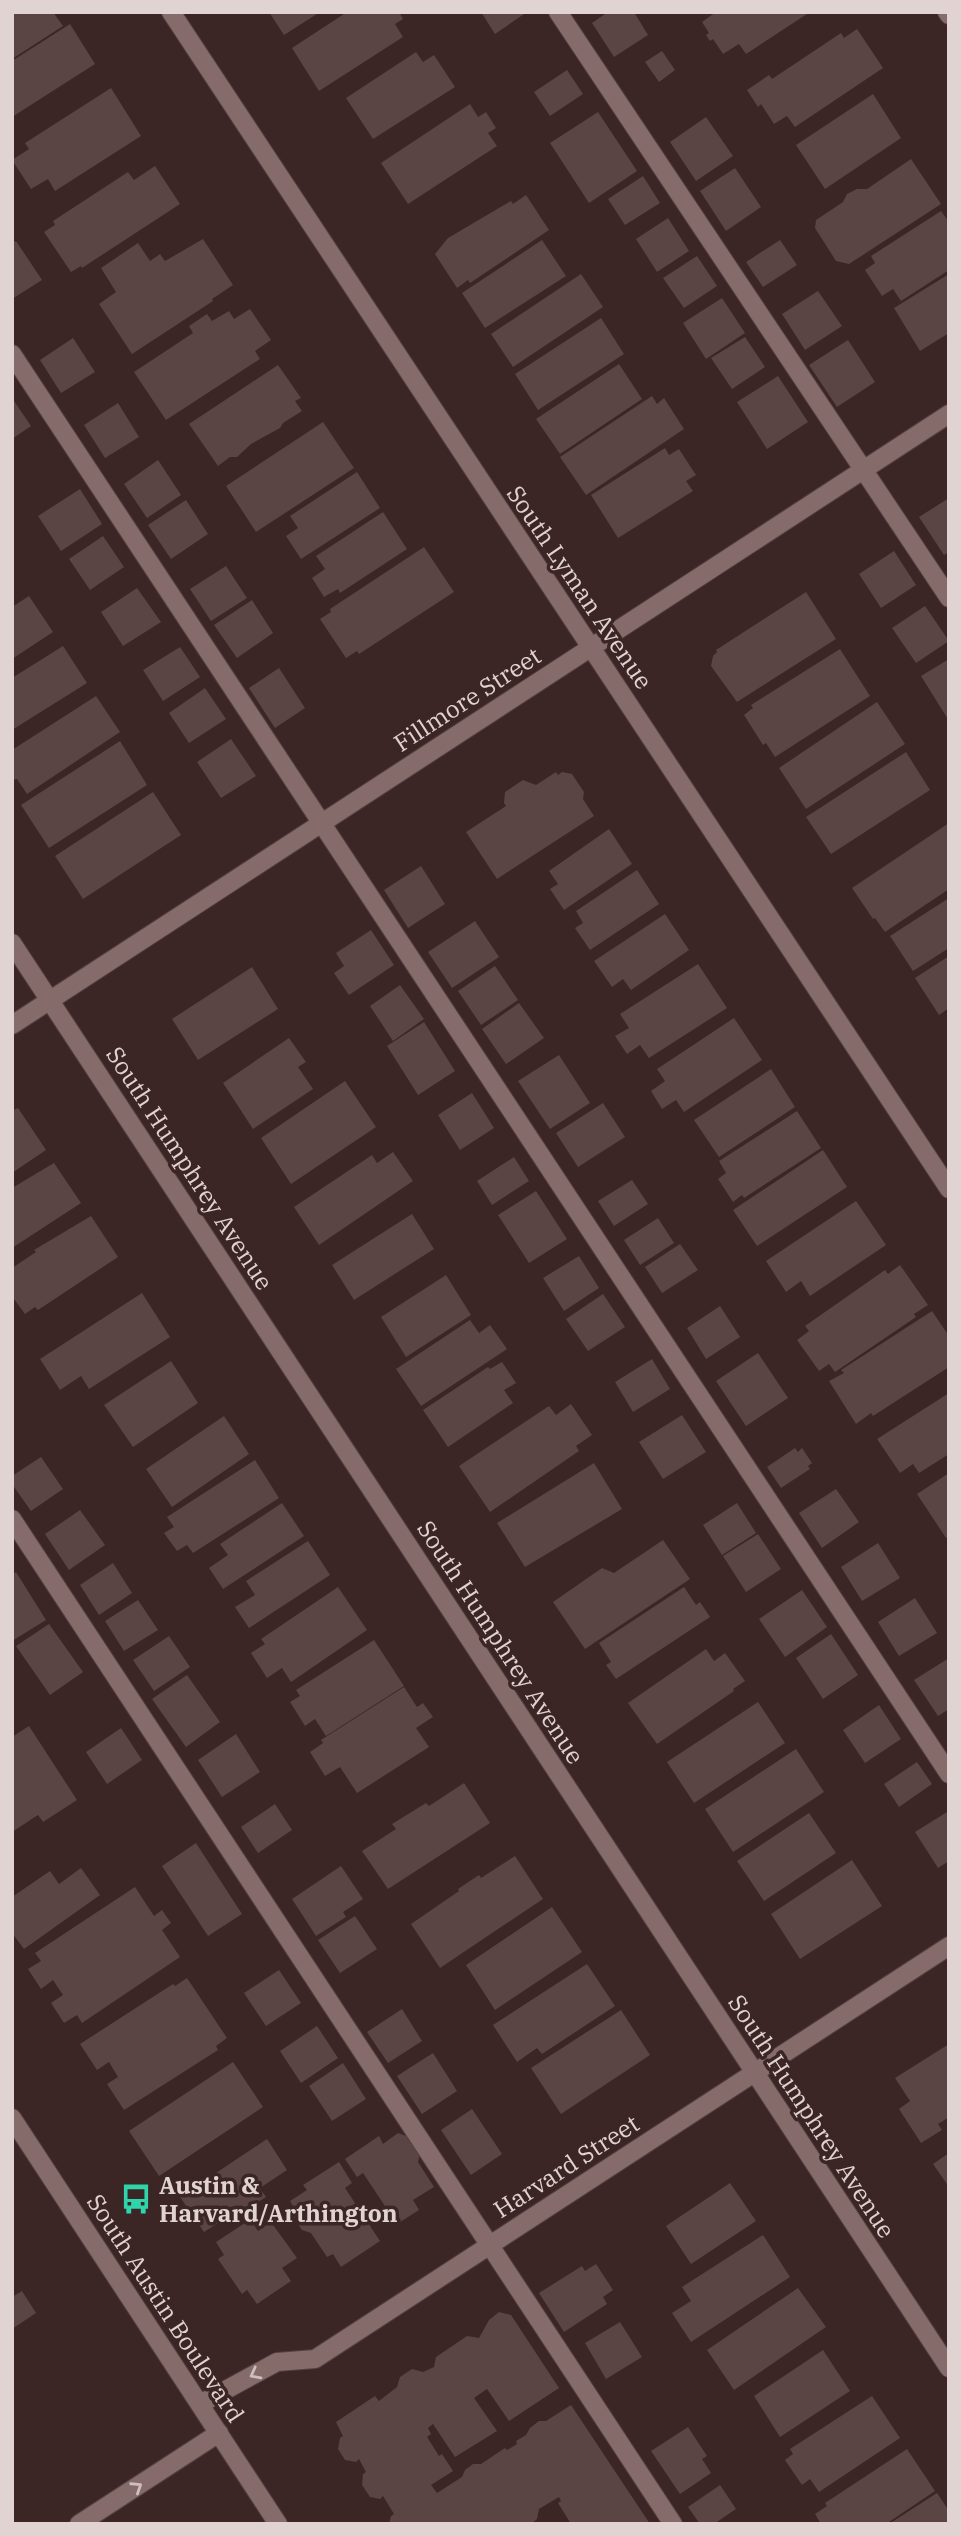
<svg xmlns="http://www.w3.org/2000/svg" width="961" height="2536" font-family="'IBM Plex Serif',serif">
<rect width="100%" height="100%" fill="#3b2625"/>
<path fill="#5b4444" d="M12 12H53L63 26 12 59Z
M269 12H320L284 35Z
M347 12H399L403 19 395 24 403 37 319 91 292 48Z
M481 12H527L495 34Z
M608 12H634L648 35 614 57 592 23Z
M716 12H810L746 54 739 44 723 54 713 39 710 41 706 35 709 33 702 22Z
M70 24 95 64 12 117V61Z
M857 29 883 68 795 127 787 116 774 124 761 104 758 107 747 90 769 75 772 79 841 33 844 38Z
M662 51 675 70 659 82 645 62Z
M416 52 423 62 434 55 455 87 373 139 346 98Z
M567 70 583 94 550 116 534 92Z
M111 88 141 136 55 191 48 179 31 189 12 160 29 149 25 143Z
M873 94 901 138 825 189 796 145Z
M470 104 478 117 486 112 496 128 488 133 497 146 408 204 381 163Z
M598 112 637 171 589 203 550 143Z
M706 117 733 156 696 181 670 142Z
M911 159 941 204 849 264 836 261 815 228 816 220 843 202 847 194 857 189H867Z
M155 166 180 204 82 268 81 266 71 272 44 232 55 225 53 221 128 172 134 180Z
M735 168 761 207 726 231 700 191Z
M643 176 660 203 625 225 608 199Z
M526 195 549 230 470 283 468 280 457 288 435 254 448 238 511 201 513 204Z
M941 211 949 222V270L901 301 893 289 882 296 865 270 875 263 871 256Z
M668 218 689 251 657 272 636 239Z
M203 239 233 285 212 299 213 301 132 354 99 304 116 292 101 268 138 243 150 261 160 254 165 261Z
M542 240 566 276 485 328 462 293Z
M780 240 797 265 763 287 746 262Z
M16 241 42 280 12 299V243Z
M697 256 717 286 684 308 663 278Z
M581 274 603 307 513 367 491 334Z
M949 274V333L920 351 894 308Z
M818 291 842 326 805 350 782 314Z
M722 298 745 333 706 359 683 323Z
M250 309 271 340 255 351 260 359 166 420 134 372 193 333 189 326 207 314 212 321 229 311 234 319Z
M601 318 624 354 538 410 515 374Z
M745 337 765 367 732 389 711 358Z
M73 338 95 372 61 393 40 360Z
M848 340 875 382 837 407 809 365Z
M619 364 642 399 560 454 536 419Z
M278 365 301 398 295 401 302 411 283 423 280 428 251 444 237 457H230L218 466 189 424Z
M778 376 808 422 767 449 737 402Z
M652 396 657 404 664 398 684 429 586 495 560 457Z
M12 398 31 426 12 439Z
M118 403 139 437 105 458 84 425Z
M323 422 354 468 256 532 226 486Z
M665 448 669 455 679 449 696 475 686 481 693 491 618 538 591 495Z
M158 460 181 495 147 518 124 484Z
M357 472 380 508 301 559 286 536 298 528 290 516Z
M80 489 102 524 61 551 38 516Z
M949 498V552L944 555 919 517Z
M186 500 208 534 171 559 148 525Z
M383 512 407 549 340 593 338 589 324 597 312 578 325 569 316 556Z
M103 536 124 567 90 590 69 559Z
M424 547 454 592 359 654 357 651 346 658 320 619 331 612 330 609Z
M894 551 916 585 881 608 859 574Z
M226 566 247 598 211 621 190 589Z
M137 588 161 622 123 646 101 612Z
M806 592 836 639 737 702 711 666 713 656 717 652 716 650Z
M29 596 53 632 12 659V607Z
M252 600 273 633 237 658 214 625Z
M925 606 949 641 916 663 892 628Z
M63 646 87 683 12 730V678Z
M180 647 200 677 163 701 143 670Z
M840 649 870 696 775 757 766 743 763 745 744 715 753 708 751 705Z
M949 659V721L921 676Z
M279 668 305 708 275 728 249 688Z
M205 688 226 719 189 743 169 713Z
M96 696 120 732 27 794 17 779 12 780V750Z
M877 702 905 744 806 809 779 768Z
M231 739 256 776 221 798 197 762Z
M120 741 147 785 49 848 21 805Z
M906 752 930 790 831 854 806 817Z
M556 772 558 775 562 772 572 774 584 792 583 799 594 816 497 879 466 832 506 806 504 803 505 792 523 780 536 785Z
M153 792 181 835 83 899 55 856Z
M949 823V889L885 932 875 918 873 919 852 888Z
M609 829 632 864 564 910 550 889 558 884 549 871Z
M421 866 445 904 408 928 384 890Z
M637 870 659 904 590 950 575 928 583 923 576 911Z
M949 898V948L913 971 890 936Z
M665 914 689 950 631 990 623 979 612 987 594 961Z
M475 921 499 957 452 988 428 952Z
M371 930 394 965 349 995 334 973 344 966 336 953Z
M949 956V1008L939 1015 915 978Z
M698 964 727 1008 649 1058 640 1045 627 1054 615 1036 629 1028 620 1014Z
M495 966 518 1000 481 1025 458 991Z
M252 967 278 1009 198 1060 172 1019Z
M400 985 424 1019 393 1041 370 1006Z
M519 1003 544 1038 506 1064 482 1029Z
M734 1018 762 1060 684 1112 676 1100 662 1109 651 1091 665 1081 657 1069Z
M424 1022 455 1071 418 1095 387 1046Z
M289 1038 306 1062 298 1067 313 1089 253 1129 223 1083Z
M559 1055 590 1103 550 1129 518 1081Z
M771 1069 795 1107 719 1157 694 1120Z
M345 1081 376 1127 291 1184 261 1138Z
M472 1093 494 1128 460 1150 438 1115Z
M603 1103 625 1137 578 1167 556 1133Z
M18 1108 46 1150 12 1173V1111Z
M797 1111 821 1148 744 1198 742 1195 733 1202 718 1179 726 1173 719 1161Z
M823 1150 847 1187 757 1246 733 1210Z
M393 1152 413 1181 319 1245 294 1207 372 1155 377 1163Z
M514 1157 529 1181 492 1205 477 1181Z
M54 1163 81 1203 12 1248V1188Z
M632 1180 648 1204 614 1226 598 1201Z
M536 1191 567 1239 529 1263 498 1215Z
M856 1201 886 1245 810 1296 801 1281 786 1292 766 1261Z
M412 1214 434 1249 354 1300 332 1265Z
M91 1216 118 1257 38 1310 35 1307 25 1314 14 1299 12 1300V1268L36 1252 34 1250Z
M658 1218 674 1243 640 1265 624 1240Z
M680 1244 698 1270 662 1293 645 1267Z
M579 1256 599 1288 564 1311 543 1278Z
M900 1265 928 1305 914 1314 916 1317 835 1372 829 1364 819 1371 797 1340 809 1331 805 1326 885 1270 888 1274Z
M446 1275 471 1315 406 1357 381 1317Z
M142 1293 170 1337 89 1389 81 1376 60 1390 40 1359Z
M603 1294 625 1327 588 1351 566 1319Z
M720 1306 740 1337 706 1359 687 1328Z
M932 1311 949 1336V1367L873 1416 871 1413 856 1424 829 1381 844 1373 841 1370Z
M470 1320 479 1333 490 1325 507 1349 421 1406 396 1369Z
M758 1353 788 1398 746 1426 716 1381Z
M652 1359 670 1389 633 1412 615 1382Z
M171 1361 198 1403 133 1447 104 1405Z
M502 1362 516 1383 504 1390 513 1403 448 1447 423 1410 488 1367 490 1369Z
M949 1393V1454L919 1473 913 1464 900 1473 877 1439Z
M571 1404 592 1435 576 1446 579 1451 490 1512 459 1466 549 1406 556 1415Z
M682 1415 706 1452 663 1479 639 1442Z
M224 1416 249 1454 172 1507 146 1469Z
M795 1448 798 1452 802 1448 812 1463 808 1466 810 1469 781 1488 767 1467Z
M41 1457 63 1489 31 1511 12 1484V1476Z
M255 1460 279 1498 193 1553 187 1545 177 1551 164 1533 174 1527 167 1517Z
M594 1463 622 1509 525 1567 497 1523Z
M949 1473V1536L946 1538 917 1494Z
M836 1489 859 1522 822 1548 799 1513Z
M282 1503 304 1536 223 1589 209 1568 228 1555 220 1544Z
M737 1503 756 1533 722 1555 703 1525Z
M80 1510 105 1545 69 1570 45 1534Z
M758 1534 781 1569 746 1592 723 1556Z
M663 1540 690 1579 585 1649 553 1602 602 1568 614 1573Z
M308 1541 330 1575 249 1628 235 1607 255 1595 246 1581Z
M878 1543 900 1578 862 1601 841 1567Z
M113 1563 132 1593 99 1615 80 1585Z
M16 1572 46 1620 12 1641V1575Z
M338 1587 367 1630 291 1682 282 1668 267 1678 251 1653 265 1644 261 1639Z
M684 1587 696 1605 700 1602 710 1617 616 1679 606 1665 611 1662 599 1643Z
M802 1590 827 1627 785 1657 759 1619Z
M915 1598 937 1633 899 1656 878 1622Z
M138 1600 158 1630 124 1651 105 1621Z
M49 1624 83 1672 50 1695 16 1646Z
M831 1634 858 1675 823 1699 796 1658Z
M169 1636 190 1667 154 1691 133 1660Z
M374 1640 404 1686 326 1736 315 1719 305 1726 290 1702 300 1696 296 1690Z
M706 1649 714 1661 725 1653 745 1681 733 1689 734 1691 657 1744 628 1703Z
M949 1658V1709L938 1716 914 1680Z
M187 1675 220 1722 186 1747 152 1699Z
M404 1687 417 1707 423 1703 433 1717 416 1728 429 1747 357 1793 340 1767 325 1776 310 1752 323 1743 321 1740Z
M758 1702 785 1743 694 1803 667 1762Z
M879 1705 901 1739 865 1763 843 1730Z
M29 1726 77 1800 43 1822 38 1815 12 1832V1737Z
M121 1728 142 1760 107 1784 86 1752Z
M236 1734 260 1772 222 1797 198 1760Z
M796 1749 824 1792 733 1852 705 1809Z
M917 1762 932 1784 899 1807 884 1784Z
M464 1783 490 1823 388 1889 362 1851 396 1829 392 1824 426 1803 429 1806Z
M275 1804 292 1830 258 1853 241 1827Z
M947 1812 949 1815V1861L938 1868 915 1832Z
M809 1813 836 1853 764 1901 737 1861Z
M196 1843 242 1914 208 1936 162 1866Z
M515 1856 543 1899 440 1968 411 1924 459 1891 458 1889 479 1875 481 1878Z
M852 1860 882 1906 800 1959 771 1914Z
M341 1866 363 1899 343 1912 346 1917 316 1936 292 1899Z
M81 1868 100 1895 24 1949 12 1933V1897L50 1871 59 1884Z
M135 1887 154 1916 162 1910 171 1923 162 1930 180 1957 82 2023 77 2015 64 2023 51 2003 63 1995 53 1980 41 1989 28 1969 41 1961 35 1953Z
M552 1907 582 1952 495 2010 466 1965Z
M355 1916 377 1949 340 1973 318 1940Z
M587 1964 615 2006 542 2054 537 2048 517 2062 493 2025Z
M279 1970 301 2003 266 2026 244 1993Z
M187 1978 227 2038 216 2046 218 2050 124 2110 107 2084 118 2077 109 2062 97 2070 80 2044 173 1984 175 1986Z
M402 2009 422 2041 388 2063 367 2032Z
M621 2010 650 2055 561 2114 531 2068Z
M317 2026 338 2058 301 2083 280 2051Z
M949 2044V2117L938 2124 942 2130 921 2143 899 2109 910 2101 895 2078Z
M433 2053 457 2091 422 2114 397 2076Z
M233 2062 263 2107 159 2176 129 2131Z
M343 2063 366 2099 332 2121 309 2086Z
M472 2109 502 2154 471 2175 441 2130Z
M398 2133 409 2137 420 2153 418 2162 434 2187 413 2200 419 2210 397 2224 363 2173 357 2177 345 2159 379 2136 383 2144Z
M267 2139 287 2170 260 2188 266 2197 237 2216 234 2213 204 2232 180 2197Z
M949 2153V2187L933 2164Z
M339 2162 352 2183 345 2188 380 2241 341 2267 333 2254 327 2257 311 2233 302 2230 292 2216 294 2208 290 2201 307 2190 303 2185Z
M730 2183 756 2221 691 2264 666 2226Z
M251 2219 258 2231 271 2222 297 2258 282 2268 291 2281 257 2304 247 2290 242 2294 218 2259 224 2255 216 2242Z
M763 2235 790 2277 691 2342 672 2313 691 2301 682 2287Z
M596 2264 613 2290 603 2297 607 2304 564 2332 539 2293 582 2266 585 2271Z
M798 2288 826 2327 734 2390 707 2350Z
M22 2291 36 2313 12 2329V2297Z
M499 2312 511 2315 559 2388 509 2421 487 2389 474 2398 497 2431 455 2457 433 2424 428 2428 431 2434 427 2437 439 2456 442 2454 453 2471 431 2485 437 2493 462 2477 465 2470 473 2464H481L505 2448 507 2450 517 2444 516 2441 526 2435 530 2428 539 2421H546L571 2405 650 2524H571L558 2503 561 2501 559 2497 539 2509 537 2519 531 2524H389L391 2516 394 2514 383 2496 380 2499 370 2497 362 2485 363 2474 366 2472 359 2459 356 2462 345 2460 338 2449 340 2438 343 2436 336 2422 375 2396 379 2401 397 2387 400 2377 412 2369 423 2372 434 2367 436 2357 467 2336 479 2338 489 2320Z
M620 2322 642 2357 606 2379 585 2343Z
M823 2350 850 2391 780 2437 754 2396Z
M872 2396 900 2438 819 2492 810 2479 802 2485 785 2460 793 2454 790 2449Z
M688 2427 707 2456 702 2459 711 2473 680 2494 651 2451Z
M907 2449 935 2491 886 2524H821L815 2514 827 2506 825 2503Z
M720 2485 736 2509 714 2524H700L688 2507Z
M937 2493 949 2511V2524H889Z"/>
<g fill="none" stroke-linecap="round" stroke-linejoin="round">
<g stroke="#534141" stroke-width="20">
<path id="service" d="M558 12 949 598
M12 354 949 1774
M12 1519 673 2524"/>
</g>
<g stroke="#534141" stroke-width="20">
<path id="minor" d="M171 12 949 1189
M947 12 949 15
M12 943 949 2368
M12 1025 949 414
M200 2404 277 2362 315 2359 949 1946
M79 2524 219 2433"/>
</g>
<g stroke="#534141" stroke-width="20">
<path id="tertiary" d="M12 2118 278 2524"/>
</g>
<use href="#service" stroke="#856c6b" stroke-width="18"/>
<use href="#minor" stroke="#856c6b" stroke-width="18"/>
<use href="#tertiary" stroke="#856c6b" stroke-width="18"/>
</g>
<defs><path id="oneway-chevron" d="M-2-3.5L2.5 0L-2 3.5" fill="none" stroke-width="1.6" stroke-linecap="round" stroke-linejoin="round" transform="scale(1.75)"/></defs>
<g stroke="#cfbebe">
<use href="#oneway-chevron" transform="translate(255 2374) rotate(152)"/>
<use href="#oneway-chevron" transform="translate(137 2487) rotate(-33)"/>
</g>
<defs>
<g id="bus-bare" transform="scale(2.415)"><path d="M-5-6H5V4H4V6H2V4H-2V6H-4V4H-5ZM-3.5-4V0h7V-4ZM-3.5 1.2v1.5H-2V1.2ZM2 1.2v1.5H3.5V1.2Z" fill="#2fd4aa" stroke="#3b2625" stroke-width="2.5" paint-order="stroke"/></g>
</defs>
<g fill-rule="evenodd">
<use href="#bus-bare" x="136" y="2199"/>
</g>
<g text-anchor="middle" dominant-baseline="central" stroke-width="7" stroke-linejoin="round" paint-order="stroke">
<g font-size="24" fill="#e2d3d3" stroke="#3b2625">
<text transform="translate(580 587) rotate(56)">South Lyman Avenue</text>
<text transform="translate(467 699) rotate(-33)">Fillmore Street</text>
<text transform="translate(190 1168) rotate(57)">South Humphrey Avenue</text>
<text transform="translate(501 1642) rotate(57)">South Humphrey Avenue</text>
<text transform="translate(812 2116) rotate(57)">South Humphrey Avenue</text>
<text transform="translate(566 2166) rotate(-33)">Harvard Street</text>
<text transform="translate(166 2308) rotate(57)">South Austin Boulevard</text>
</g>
<g font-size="24" font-weight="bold" fill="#e2d3d3" stroke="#3b2625" text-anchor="start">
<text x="159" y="2185">Austin &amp;<tspan x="159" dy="28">Harvard/Arthington</tspan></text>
</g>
</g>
<rect width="961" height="2536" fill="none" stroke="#e2d3d3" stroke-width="28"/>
</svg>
